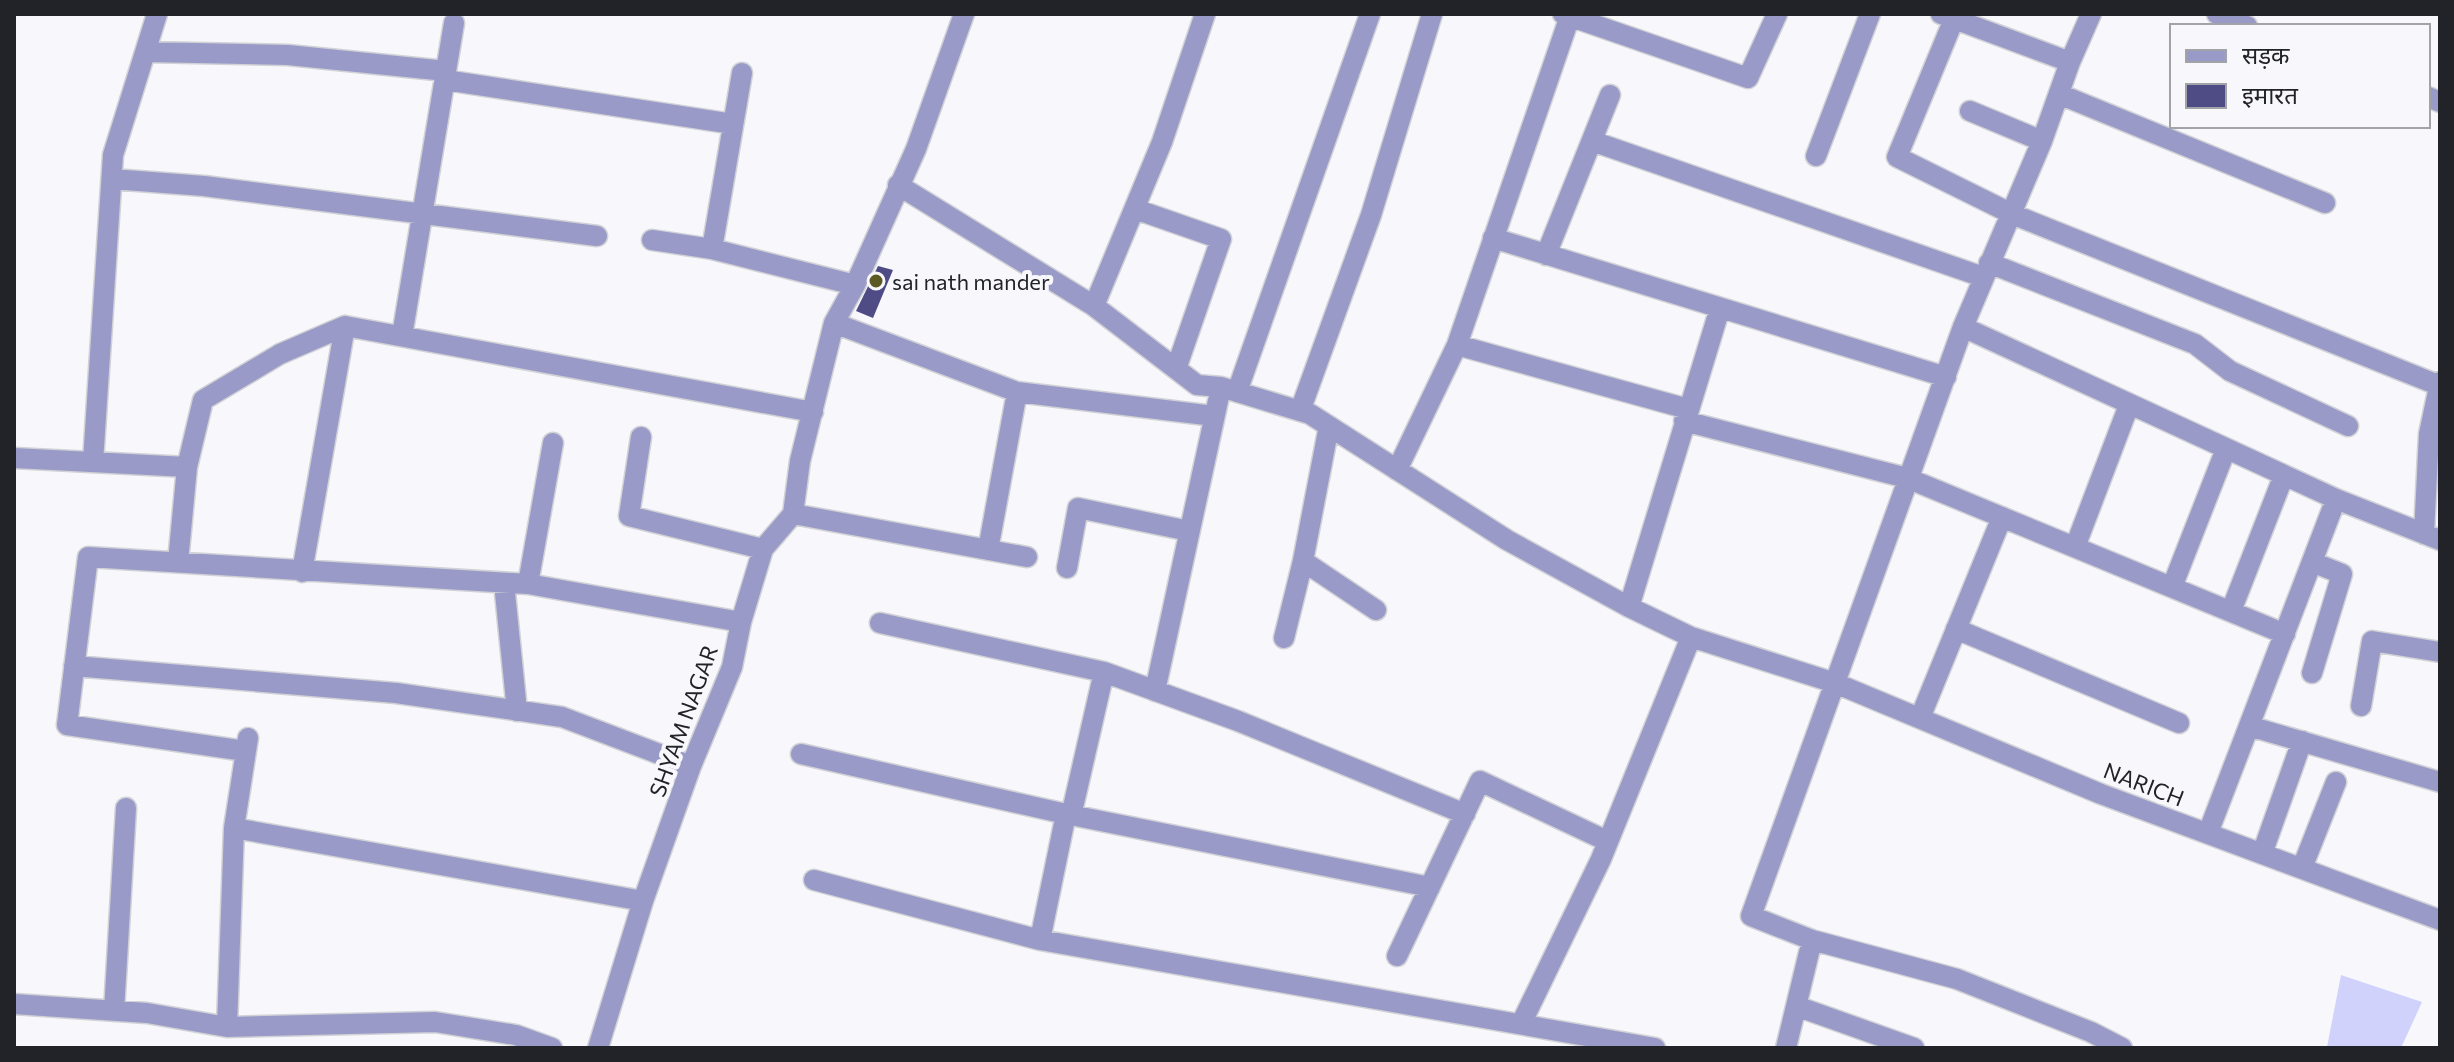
<svg xmlns="http://www.w3.org/2000/svg" width="2454" height="1062" font-family="Commissioner,'Noto Sans Devanagari',sans-serif">
<rect width="100%" height="100%" fill="#f8f8fc"/>
<path fill="#d1d2fb" d="M2341 975 2422 1002 2401 1048 2327 1047Z"/>
<path fill="#4e4b85" d="M878 266 893 270 873 318 856 311Z"/>
<g fill="none" stroke-linecap="round" stroke-linejoin="round">
<g stroke="#d1d2d6" stroke-width="23">
<path id="minor" d="M1205 14 1162 142 1094 306 1197 385 1221 387 1310 414 1507 540 1629 607 1691 637 1835 683 2101 794 2440 920
M1563 14 1748 78 1777 14
M1941 14 2070 62
M2091 14 2070 62 2042 141 1963 327 1751 916 1812 940 1957 979 2091 1032 2122 1048
M2217 14 2247 26
M1954 19 1897 157 2012 214 2438 385
M146 52 288 55 446 71
M445 80 733 124
M2059 94 2325 203
M2428 97 2440 102
M1970 111 2042 141
M1592 141 1983 277
M1816 156 1870 14
M112 179 204 186 597 236
M898 185 1094 306
M1135 209 1221 239 1176 369
M1493 238 1946 377
M652 240 712 249 855 285
M712 249 742 73
M1546 255 1610 95
M1989 263 2195 344 2230 371 2348 426
M834 323 1017 392 1214 416
M1963 327 2336 499 2440 540
M402 336 454 23
M1457 345 1688 409
M1237 392 1370 14
M1300 411 1371 215 1432 14
M1684 421 1907 478 2285 634
M641 437 629 516 763 549
M14 458 187 467
M93 462 113 155 157 14
M1397 470 1457 345 1570 16
M793 514 1027 557
M2424 534 2429 434 2440 382
M2075 547 2129 405
M988 550 1017 392
M1303 561 1329 426
M178 562 187 467 203 400 280 354 345 326 813 412
M1067 568 1078 508 1189 531
M302 572 345 326
M504 583 517 711
M528 584 553 443
M2172 587 2226 449
M1629 607 1720 308
M2231 611 2284 475
M880 623 1104 672
M1956 629 2179 723
M1284 638 1303 561 1376 610
M74 666 396 693 562 717 691 766
M2312 673 2342 574 2312 562
M1155 691 1221 387
M2361 706 2372 641 2440 652
M1920 718 2002 517
M2249 726 2440 782
M245 751 67 725 88 557 528 584 741 622
M801 754 1066 814
M1071 816 1104 672 1238 721 1465 814
M234 828 643 901
M2208 833 2336 499
M2262 854 2302 741
M2302 868 2336 782
M814 880 1040 940 1655 1048
M1040 940 1066 814 1430 887
M1397 956 1480 781 1607 841
M14 1004 147 1013 227 1027 435 1022 516 1035 552 1048
M1796 1006 1914 1048
M114 1011 126 808
M1521 1024 1601 859 1691 637
M227 1027 234 828 248 738
M598 1048 643 901 691 766 732 667 741 622 763 549 793 514 800 461 834 323 855 285 916 149 964 14
M1786 1048 1812 940"/>
</g>
<use href="#minor" stroke="#9a9ac9" stroke-width="20"/>
</g>
<circle fill="#5d5925" stroke="#f8f8fc" stroke-width="3" cx="876" cy="281" r="8"/>
<g text-anchor="middle" dominant-baseline="central" stroke-width="8" stroke-linejoin="round" paint-order="stroke">
<g font-size="22" fill="#222329" stroke="#f8f8fc" text-anchor="start">
<text x="892" y="281">sai nath mander</text>
</g>
<g font-size="22" fill="#222329" stroke="#f8f8fc">
<text transform="translate(683 721) rotate(-70)">SHYAM NAGAR</text>
<text transform="translate(2144 784) rotate(21)">NARICH</text>
</g>
</g>
<rect width="2454" height="1062" fill="none" stroke="#222329" stroke-width="32"/>
<rect x="2170" y="24" width="260" height="104" fill="#f8f8fc" stroke="#a2a3a8" stroke-width="2"/>
<rect x="2186" y="50" width="40" height="12" fill="#9a9ac9" stroke="#a2a3a8" stroke-width="2"/>
<text x="2242" y="64" font-size="24" fill="#222329">सड़क</text>
<rect x="2186" y="84" width="40" height="24" fill="#4e4b85" stroke="#a2a3a8" stroke-width="2"/>
<text x="2242" y="104" font-size="24" fill="#222329">इमारत</text>
</svg>
